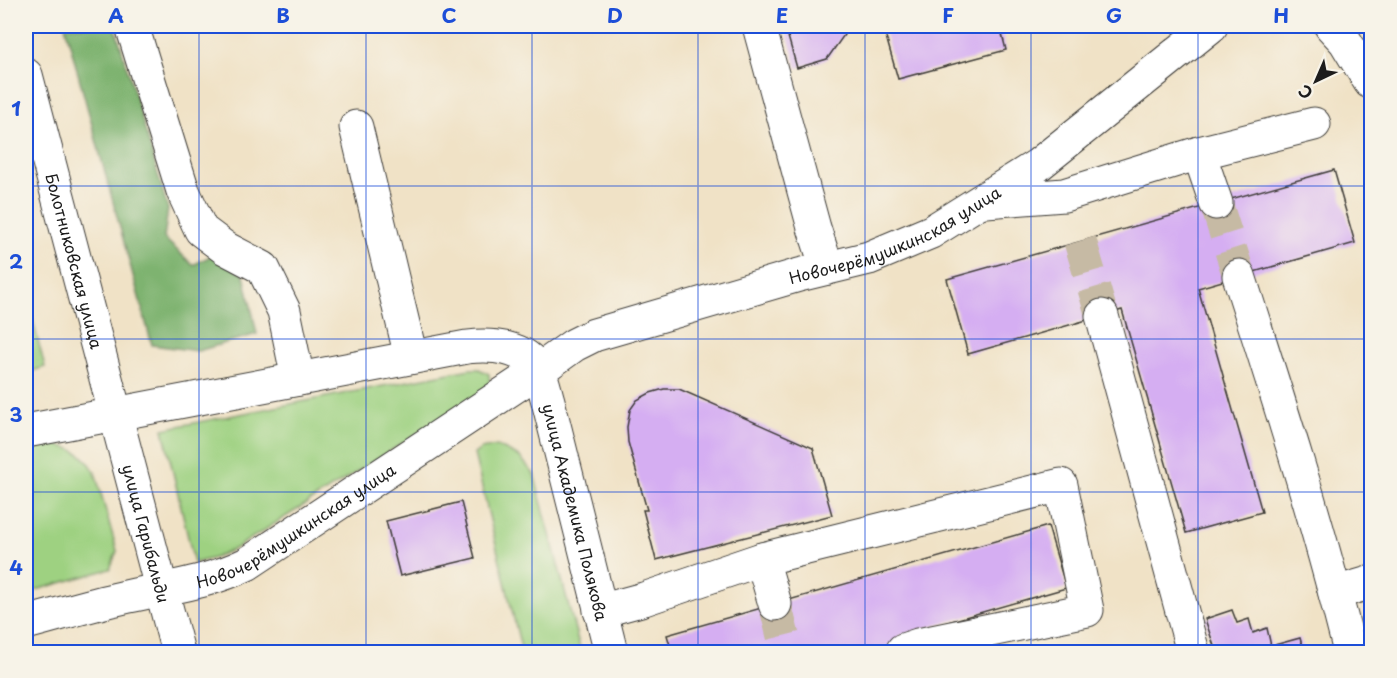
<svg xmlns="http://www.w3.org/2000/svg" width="1397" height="678" font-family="'Playpen Sans',sans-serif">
<rect width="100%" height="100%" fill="#f7f3e8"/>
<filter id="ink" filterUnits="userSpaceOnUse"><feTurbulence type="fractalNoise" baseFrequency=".0167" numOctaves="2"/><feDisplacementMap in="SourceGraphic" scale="12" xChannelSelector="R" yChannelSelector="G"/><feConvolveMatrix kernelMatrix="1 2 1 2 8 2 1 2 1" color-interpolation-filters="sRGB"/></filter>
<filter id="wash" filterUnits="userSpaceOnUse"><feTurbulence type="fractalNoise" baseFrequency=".008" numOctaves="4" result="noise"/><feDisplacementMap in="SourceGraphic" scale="24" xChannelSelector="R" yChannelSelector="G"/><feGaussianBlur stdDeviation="1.35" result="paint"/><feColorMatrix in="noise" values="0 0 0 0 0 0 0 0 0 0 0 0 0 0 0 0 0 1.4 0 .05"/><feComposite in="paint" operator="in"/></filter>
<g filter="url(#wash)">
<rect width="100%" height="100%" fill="#f0e2c6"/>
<path fill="#9ed181" stroke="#5d764e" stroke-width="1.5" d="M26 295 45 367 26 373Z
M470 369H479L489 374 490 384 479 395 236 548 214 558 194 563 163 429Z
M46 445C68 444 85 453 95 472L117 551 110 569 26 593V452Z
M497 446 520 457 534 474 581 652H522L474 454 481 449Z"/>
<path fill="#7eb36f" stroke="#4d6846" stroke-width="1.5" d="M65 26H115L168 209 164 238 193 265 212 255 244 275 257 334 198 351 152 345Z"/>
<g id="blocks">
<path fill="#d5aef2" d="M785 26H841L844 35 827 59 797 68Z
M883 26H1000L1006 50 898 79Z
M1334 170 1355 243 1198 288 1262 512 1186 533 1122 310 968 354 947 279Z
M664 389H679L813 448 832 515 656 560 643 510H647L628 442 627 427 630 410 637 400 650 393Z
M461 502 475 558 400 576 386 521Z
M1048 526 1066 588 899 636 904 652H672L667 635Z
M1232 610 1237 623 1249 619 1253 633 1267 628 1271 646 1300 638 1304 652H1216L1205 619Z"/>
</g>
</g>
<g filter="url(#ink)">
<use href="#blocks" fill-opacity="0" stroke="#3c3a36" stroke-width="1.5"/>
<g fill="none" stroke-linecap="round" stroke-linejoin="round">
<path stroke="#c6baa4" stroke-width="33" stroke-dasharray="33 16" stroke-linecap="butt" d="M1216 203 1239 276
M1080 241 1102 316
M775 604 787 652"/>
<g stroke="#3c3a36" stroke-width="35">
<g id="minor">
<path d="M132 26 183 191 201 230 225 248 263 268 284 311 298 379"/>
<path d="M759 26 814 228 827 268"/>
<path d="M1331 26 1345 41 1370 82H1372"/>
<path id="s1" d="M26 75 178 652"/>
<path d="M356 127 411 357"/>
<path d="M1199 153 1216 203"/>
<path d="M986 201 1064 195 1199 153 1314 124"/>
<path d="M1239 276C1279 401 1319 526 1350 652"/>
<path d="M1102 316 1193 652"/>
<path id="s2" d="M26 431 467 347C491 344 524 346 538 370 543 379 545 391 548 401L611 652"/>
<path d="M762 559 775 604"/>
<path d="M1335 593 1372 582"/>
<path d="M600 611 644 599 762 559 1061 485 1087 610 918 645 903 650"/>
<path id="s3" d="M26 623C57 615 89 605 121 598 164 588 206 584 247 564L538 371 574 345 594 335 799 275 869 258 931 232 1038 165 1211 26"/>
</g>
</g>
<use href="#minor" stroke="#fff" stroke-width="33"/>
</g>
</g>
<path fill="none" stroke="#1d4ed8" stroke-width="1.5" stroke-opacity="0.55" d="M199 26V652M366 26V652M532 26V652M698 26V652M865 26V652M1031 26V652M1198 26V652M26 186H1372M26 339H1372M26 492H1372"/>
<g text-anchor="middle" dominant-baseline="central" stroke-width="4.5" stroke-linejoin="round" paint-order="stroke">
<g font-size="16" fill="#1c1c1c" stroke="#f7f3e8">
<text stroke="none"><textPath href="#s3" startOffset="963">Новочерёмушкинская улица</textPath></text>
<text stroke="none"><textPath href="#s1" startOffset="192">Болотниковская улица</textPath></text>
<text stroke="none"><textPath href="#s2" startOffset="675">улица Академика Полякова</textPath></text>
<text stroke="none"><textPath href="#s3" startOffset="290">Новочерёмушкинская улица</textPath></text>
<text stroke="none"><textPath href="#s1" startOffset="474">улица Гарибальди</textPath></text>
</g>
</g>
<rect width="1397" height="678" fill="none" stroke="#f7f3e8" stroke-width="66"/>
<g transform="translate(1316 81) rotate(224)" stroke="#f7f3e8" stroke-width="4.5" paint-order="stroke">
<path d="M0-4.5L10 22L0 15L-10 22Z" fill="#1c1c1c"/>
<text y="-9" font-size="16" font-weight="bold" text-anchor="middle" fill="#1c1c1c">С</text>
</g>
<rect x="33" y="33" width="1331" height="612" fill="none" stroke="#1d4ed8" stroke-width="2"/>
<g font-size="20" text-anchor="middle" font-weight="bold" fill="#1d4ed8">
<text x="116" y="23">A</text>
<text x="283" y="23">B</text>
<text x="449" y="23">C</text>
<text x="615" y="23">D</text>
<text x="782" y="23">E</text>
<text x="948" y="23">F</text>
<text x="1114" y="23">G</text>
<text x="1281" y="23">H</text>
<text x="16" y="116">1</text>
<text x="16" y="269">2</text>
<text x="16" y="422">3</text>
<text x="16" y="575">4</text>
</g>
</svg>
